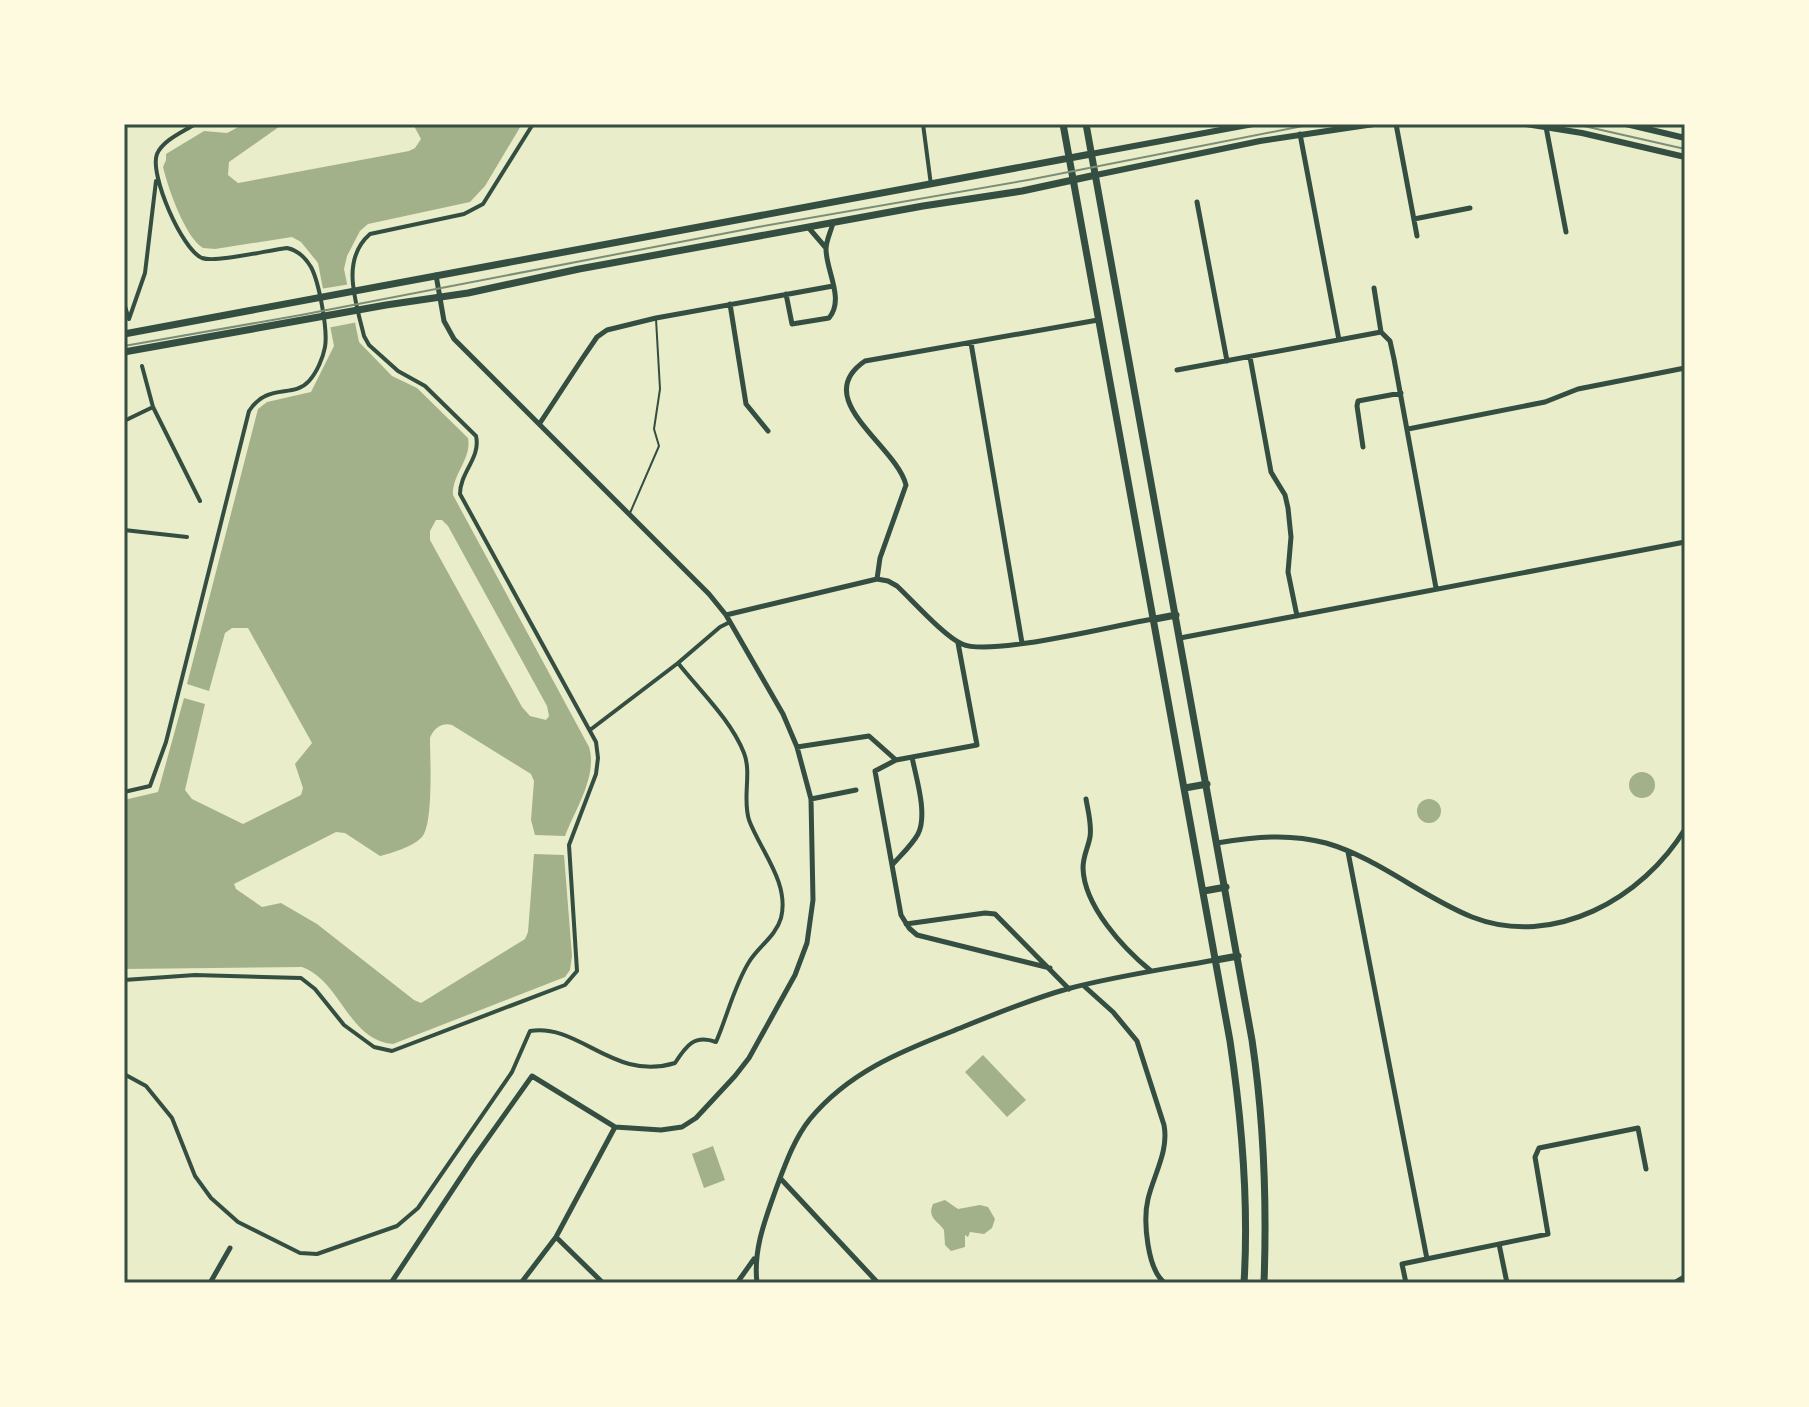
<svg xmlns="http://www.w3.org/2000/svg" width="1809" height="1407" font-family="Georgia,serif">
<rect width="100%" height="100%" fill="#e9edc9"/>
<path fill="#a3b18a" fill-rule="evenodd" d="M244 124H283L229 162 228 175 238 183 409 151 415 148 421 139 413 124H522L485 186 470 202 368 224 360 231 347 256 344 269 359 342 392 376 417 388 468 438C472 459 452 474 453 495L589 747C598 775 575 810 565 836L535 835 531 820 534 781 531 774 452 725C442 722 433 729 430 738 430 756 434 827 421 838 412 847 392 853 380 856L345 833 336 832 234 884 236 889 262 907 281 903 317 924 414 1000 421 1003 525 939 528 932 534 854 564 855 572 956 570 970 565 977 393 1044C348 1040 341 981 302 967L124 969V800L158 792 184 698 205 704 185 790 192 799 243 824 301 795 303 788 295 764 312 743 248 628H232L225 633 209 691 187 684 258 409 267 402 311 392 334 346 318 263 301 242 292 237 215 249 203 248C185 237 168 188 163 167L166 160V154L204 131 227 133ZM436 520H442L448 526 547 706 549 716 546 720 530 716 522 707 430 540V531Z
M1629 785a13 13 0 1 1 26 0a13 13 0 1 1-26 0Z
M1417 811a12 12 0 1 1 24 0a12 12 0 1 1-24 0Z
M983 1055 1026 1100 1007 1117 965 1072Z
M713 1146 725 1180 704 1188 692 1154Z
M945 1200 958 1209 980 1205 988 1207 995 1219 992 1228 984 1234 970 1232 968 1237 965 1235V1247L951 1251 945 1245 944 1230C937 1220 927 1218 933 1204Z"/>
<path fill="#e9edc9" d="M351 284 358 322 327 328 320 289Z"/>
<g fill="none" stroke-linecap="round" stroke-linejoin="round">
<path stroke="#344e41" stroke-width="2" d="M630 513 659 446 654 429 660 389 656 319"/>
<path stroke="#344e41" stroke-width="4" d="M218 124H231
M923 124 931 185
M124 303 128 316
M129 319 145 273 156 181
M142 366 153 407 200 501
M124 421 153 407
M124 530 187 537
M590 730 678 663 720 627 730 622
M124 792 150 786 166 742 249 411C268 382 293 399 309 381 317 372 323 358 325 347 328 330 319 282 311 267 305 257 297 250 287 248 269 250 216 263 202 258 182 250 149 174 157 154 163 140 183 132 195 124
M124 980 195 975 301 978 315 989 344 1025 374 1047 392 1051 565 985 577 971 569 845 596 774 598 758 596 742 460 494C460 472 481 458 476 436L425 386 398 371 369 345 364 336C356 302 340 260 370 234L464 214 483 204 533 124
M124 1074 146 1086 172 1118 195 1176 211 1198 238 1222 300 1253 317 1254 397 1226 418 1208 512 1072 530 1031C580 1023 613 1082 675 1063 686 1046 694 1034 716 1042 727 1017 734 986 749 962 758 947 776 936 781 918 790 883 760 850 749 820 742 798 752 774 744 753 731 720 700 691 678 663"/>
<path stroke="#344e41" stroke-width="5" d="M1396 124 1417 236
M1546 127 1566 232
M1300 134 1339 340
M1197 202 1227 361
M1414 219 1470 208
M808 227 826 248
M1374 288 1381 332 1390 341 1394 359 1436 588
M786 294 792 324 829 318C845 299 826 271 826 249 826 241 831 231 833 223
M730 304 746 404 768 431
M971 343 1022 643
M1250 357 1271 472 1285 495 1288 508 1291 537 1288 572 1297 616
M1177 370 1381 332
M540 423 582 359 597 337 607 330 656 318 833 286
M1408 429 1545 402 1578 389 1685 368
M1363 447 1357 406 1358 401 1401 393
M877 579 880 558 906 485C896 445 809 399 865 361L1098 320
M726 615 877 579 888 581 897 586C914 602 944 636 962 644 990 657 1116 625 1153 619
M1180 638 1685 542
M958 643 977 745 896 760 875 771 901 915 909 928 917 935 1050 968
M797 747 869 736 896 760
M811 799 856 790
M1086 799C1088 811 1092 825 1090 837 1088 848 1083 856 1083 868 1084 906 1123 948 1151 971
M1217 843C1254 837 1289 833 1326 843 1378 858 1422 897 1472 917 1554 949 1643 898 1685 829
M1348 852 1427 1259
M893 864C901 855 912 845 918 834 928 814 916 778 912 757
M906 924 985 913 995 914 1069 989
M1084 986 1113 1012 1137 1041 1164 1125C1169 1151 1154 1174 1148 1199 1143 1220 1147 1270 1165 1283
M780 1178 878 1283
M556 1237 603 1283
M1499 1244 1507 1283
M210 1283 230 1248
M391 1283 473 1159 532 1076 615 1127 661 1130 682 1127 696 1118 735 1076 749 1058 795 975 807 943 813 900 811 799 797 747 783 714 726 615 709 594 454 339 444 321 436 275
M521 1283 556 1237 615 1127
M737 1283 754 1259
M757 1283C753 1250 765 1220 776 1189 785 1165 794 1139 810 1119 848 1073 899 1052 953 1031 990 1016 1028 1000 1067 989 1115 976 1166 969 1215 960
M1406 1283 1402 1264 1548 1234 1535 1157 1539 1148 1638 1128 1646 1169"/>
<path stroke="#344e41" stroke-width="6" d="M1526 124 1582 133 1685 157
M1626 124 1685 138
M1091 154 1253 124
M1096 175 1260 141 1374 124
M1675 1283 1685 1277"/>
<path stroke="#344e41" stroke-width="7" d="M1063 124 1230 1041C1242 1121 1249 1202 1244 1283
M1086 124 1252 1040C1264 1121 1267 1201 1264 1283
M124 334 1091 154
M124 352 386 305 468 293 579 269 923 206 1022 191 1096 175
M1155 619 1176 615
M1185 788 1207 784
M1204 891 1226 887
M1216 960 1238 956"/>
<path stroke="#7c8e77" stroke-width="2" d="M1575 124 1685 149
M124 346 301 315 758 227 1028 180 1313 124"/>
</g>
<rect width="1809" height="1407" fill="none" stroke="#fefae0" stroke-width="252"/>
<rect x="126" y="126" width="1557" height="1155" fill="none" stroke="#344e41" stroke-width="3"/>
</svg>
